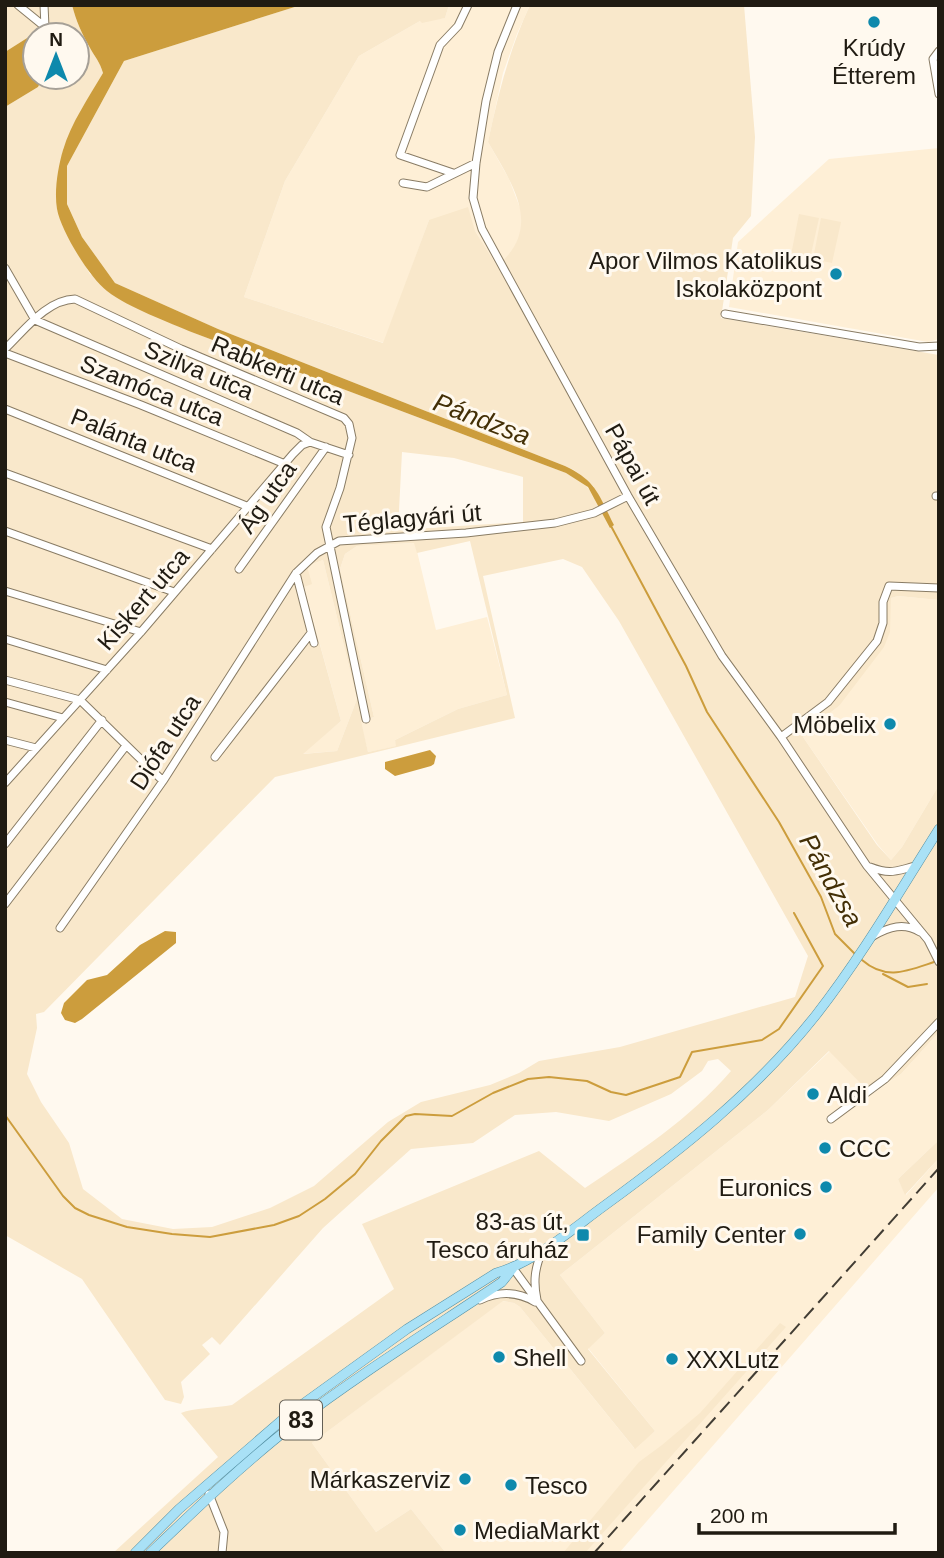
<svg xmlns="http://www.w3.org/2000/svg" width="944" height="1558" font-family="Helvetica,sans-serif">
<rect width="100%" height="100%" fill="#fff9ef"/>
<path fill="#feefd6" d="M449 5H530L517 34 503 73 488 142 509 179 522 213 521 233 511 255 497 267 475 231 429 220 384 343 244 297 285 181 359 56 420 21 445 18Z
M939 148V339L928 342 729 307 738 242 829 159Z
M415 543 436 630 487 617 507 695 458 709 395 740 397 746 368 752 360 721 374 717 340 569 345 554 357 546Z
M323 560 357 699 337 751 301 754 341 721 304 586 307 566Z
M898 596 939 600V785L902 847 891 860 878 845 803 737 805 732 839 706 890 607 891 598Z
M939 1032V1140L898 1179 906 1195 939 1158V1187L619 1553H446L411 1509 376 1532 312 1443 502 1301 514 1303 520 1307 634 1448 655 1431 588 1348 605 1333 560 1275 768 1110 830 1051 872 1094 901 1074Z"/>
<path fill="#f9e8cb" fill-rule="evenodd" d="M5 5H72C76 21 82 34 90 48 95 57 100 62 103 73L81 110 63 149 57 209 70 240 90 274 194 333 566 473 584 483 592 493 594 487 574 470 565 466 218 329 115 283 82 237 67 204V166L124 61 301 5H449L445 18 422 23 420 21 359 56 285 181 244 297 383 343 429 220 468 207 475 231 497 266C544 227 512 184 488 142 498 95 509 50 530 5H744L755 137 751 216 733 238 721 318 939 355V600L898 596 891 598 890 632 884 647 839 706 805 732 803 737 877 845 891 860 902 847 939 785V1032L901 1074 871 1094 829 1051 768 1110 560 1275 605 1333 588 1349 655 1431 635 1449 520 1307 514 1303 503 1301 312 1443 376 1532 411 1509 446 1553H113L218 1457 181 1413C193 1408 217 1408 232 1405L394 1289 362 1224 539 1151 585 1188C637 1153 690 1119 731 1071L718 1059 708 1061 702 1071 671 1094 609 1121 556 1112 515 1115 473 1143 411 1149 323 1228 220 1345 212 1337 202 1345 210 1354 181 1382 184 1397 181 1404 165 1400 82 1279 5 1235V107L38 87 43 77H77V35L35 33 5 52ZM402 452 454 458 523 477V522L398 530ZM470 541 507 695 458 709 395 740 396 746 368 752 361 721 374 717 340 569 345 554 357 546 414 543 417 553ZM563 559 582 567 619 621 808 956 795 997 620 1047 539 1061 519 1073 490 1085 421 1102 388 1122 314 1186 270 1208 212 1227 173 1229 122 1219 83 1189 69 1143 41 1102 27 1074 37 1028 36 1014 44 1012 275 777 515 718 483 576ZM323 560 357 699 337 751 303 754 341 721 304 587 312 584 307 566Z
M799 214 819 218 810 259 791 255Z
M821 218 841 222 832 263 813 259Z
M939 1140V1158L905 1195 898 1179Z
M780 1323 786 1327 585 1553H563L639 1462 662 1445 700 1413Z"/>
<path fill="#cc9d3d" d="M72 5H301L124 61 67 166V204L82 237 115 283 218 329 565 466C597 481 599 496 614 525L610 528 588 487 566 473 194 333C168 322 129 308 107 291 89 277 61 231 57 209 54 191 58 167 63 150 71 123 89 97 103 73 100 62 95 57 90 48 82 34 76 21 72 5Z
M35 33 39 35H35V77H43L38 87 5 107V52Z
M430 750 436 756 434 764 431 766 395 776 385 769V762Z
M165 931 176 932V943L82 1019 75 1023 65 1020 61 1013 64 1003 87 980 107 975 140 945Z"/>
<g fill="none" stroke-linecap="round" stroke-linejoin="round">
<path stroke="#cc9d3d" stroke-width="2" d="M611 526 686 666 707 712 779 822 821 897 835 934 855 954
M862 960C886 981 907 971 934 962
M883 974 908 987 927 984
M5 1115 63 1196 75 1208 89 1215 127 1227 172 1234 210 1237 274 1225 299 1216 325 1199 355 1174 381 1141 406 1116 415 1114 452 1116 493 1093 528 1079 549 1077 587 1081 611 1092 626 1095 680 1077 692 1052 762 1040 779 1029 823 966 794 913"/>
<g stroke="#897c65" stroke-width="9">
<path id="minor" d="M18 5 45 27
M44 5 45 27 53 35
M517 5 498 52 486 101 476 163 473 198 482 229 628 496 722 656 781 737 867 866 928 940 939 962
M939 51 933 59 939 94
M453 173 400 155 440 45 458 26 468 5
M403 183 427 187 476 163
M5 268 35 320 297 433 310 442 349 455
M725 314 919 347 939 346
M5 349C25 330 46 300 75 299L181 349 344 418 349 424 352 438 340 488 326 527 366 719
M5 353 141 405 285 464
M5 409 249 507
M5 473 212 549
M936 496H939
M5 531 174 592
M239 569 326 447
M296 573 314 643
M5 591 141 632
M5 639 107 670
M5 680 80 700 163 781
M5 702 63 718
M781 737 828 702 877 641 883 623V602L889 586 939 588
M5 740 36 748
M215 757 311 633
M5 783 141 632 293 454 302 445 310 442
M5 844 102 720
M870 867C891 875 895 871 916 866
M5 904 125 747
M60 928 163 781 296 573 317 553 339 541 466 533 555 523 594 513 628 496
M873 936C889 927 904 922 920 932
M831 1119 885 1079 939 1022
M513 1268 581 1361
M480 1300C499 1291 517 1291 535 1302
M537 1300C533 1281 535 1268 542 1251
M209 1494 224 1532 222 1553"/>
</g>
<g stroke="#538fa2" stroke-width="10">
<path id="major" d="M135 1553 179 1509 289 1414 407 1329 496 1273C535 1262 571 1230 604 1206 681 1150 756 1091 816 1015 862 956 899 892 939 829
M150 1553C197 1508 243 1464 294 1424 361 1373 432 1329 502 1282L513 1268"/>
</g>
<use href="#minor" stroke="#fff" stroke-width="7"/>
<use href="#major" stroke="#a9e1f6" stroke-width="9"/>
<path stroke="#423d34" stroke-width="2" stroke-dasharray="14 7" stroke-linecap="butt" d="M594 1553 939 1168"/>
</g>
<g fill="#0e89ac" stroke="#fff9ef" stroke-width="2.5">
<circle cx="874" cy="22" r="7"/>
<circle cx="836" cy="274" r="7"/>
<circle cx="890" cy="724" r="7"/>
<circle cx="813" cy="1094" r="7"/>
<circle cx="825" cy="1148" r="7"/>
<circle cx="826" cy="1187" r="7"/>
<circle cx="800" cy="1234" r="7"/>
<rect x="576" y="1228" width="14" height="14" rx="3.5"/>
<circle cx="499" cy="1357" r="7"/>
<circle cx="672" cy="1359" r="7"/>
<circle cx="465" cy="1479" r="7"/>
<circle cx="511" cy="1485" r="7"/>
<circle cx="460" cy="1530" r="7"/>
</g>
<g text-anchor="middle" dominant-baseline="central" stroke-width="6" stroke-linejoin="round" paint-order="stroke">
<rect fill="#fff9ef" stroke="#635e54" stroke-width="2" x="280" y="1400.5" width="42" height="39" rx="5"/>
<g font-size="23" font-weight="bold" fill="#201b12">
<text x="301" y="1420">83</text>
</g>
<g font-size="24" fill="#201b12" stroke="#fff9ef" text-anchor="end">
<text x="874" y="47" text-anchor="middle">Krúdy<tspan x="874" dy="28">Étterem</tspan></text>
<text x="822" y="260">Apor Vilmos Katolikus<tspan x="822" dy="28">Iskolaközpont</tspan></text>
<text x="876" y="724">Möbelix</text>
<text x="827" y="1094" text-anchor="start">Aldi</text>
<text x="839" y="1148" text-anchor="start">CCC</text>
<text x="812" y="1187">Euronics</text>
<text x="569" y="1221">83-as út,<tspan x="569" dy="28">Tesco áruház</tspan></text>
<text x="786" y="1234">Family Center</text>
<text x="513" y="1357" text-anchor="start">Shell</text>
<text x="686" y="1359" text-anchor="start">XXXLutz</text>
<text x="451" y="1479">Márkaszerviz</text>
<text x="525" y="1485" text-anchor="start">Tesco</text>
<text x="474" y="1530" text-anchor="start">MediaMarkt</text>
</g>
<g font-size="24" fill="#201b12" stroke="#fff9ef">
<text transform="translate(199 370) rotate(23)">Szilva utca</text>
<text transform="translate(278 370) rotate(23)">Rabkerti utca</text>
<text transform="translate(152 390) rotate(22)">Szamóca utca</text>
<text transform="translate(134 440) rotate(22)">Palánta utca</text>
<text transform="translate(633 464) rotate(61)">Pápai út</text>
<text transform="translate(267 497) rotate(-55)">Ág utca</text>
<text transform="translate(412 518) rotate(-5)">Téglagyári út</text>
<text transform="translate(143 599) rotate(-49)">Kiskert utca</text>
<text transform="translate(165 742) rotate(-57)">Diófa utca</text>
</g>
<g font-size="26" font-style="italic" fill="#432f06" stroke="#fff9ef">
<text transform="translate(482 419) rotate(21)">Pándzsa</text>
<text transform="translate(831 880) rotate(61)">Pándzsa</text>
</g>
</g>
<rect width="944" height="1558" fill="none" stroke="#201b12" stroke-width="14"/>
<g transform="translate(56 56)"><circle r="33" fill="#fff9ef" stroke="#a6a097" stroke-width="2"/>
<path d="M0-5L12 26L0 18L-12 26Z" fill="#0e89ac"/>
<text y="-10" font-size="19" font-weight="bold" text-anchor="middle" fill="#201b12">N</text>
</g>
<path d="M699 1523v10h196v-10" fill="none" stroke="#201b12" stroke-width="3.5"/>
<text x="710" y="1523" font-size="21" fill="#201b12" stroke="#fff9ef" stroke-width="5" paint-order="stroke">200 m</text>
</svg>
